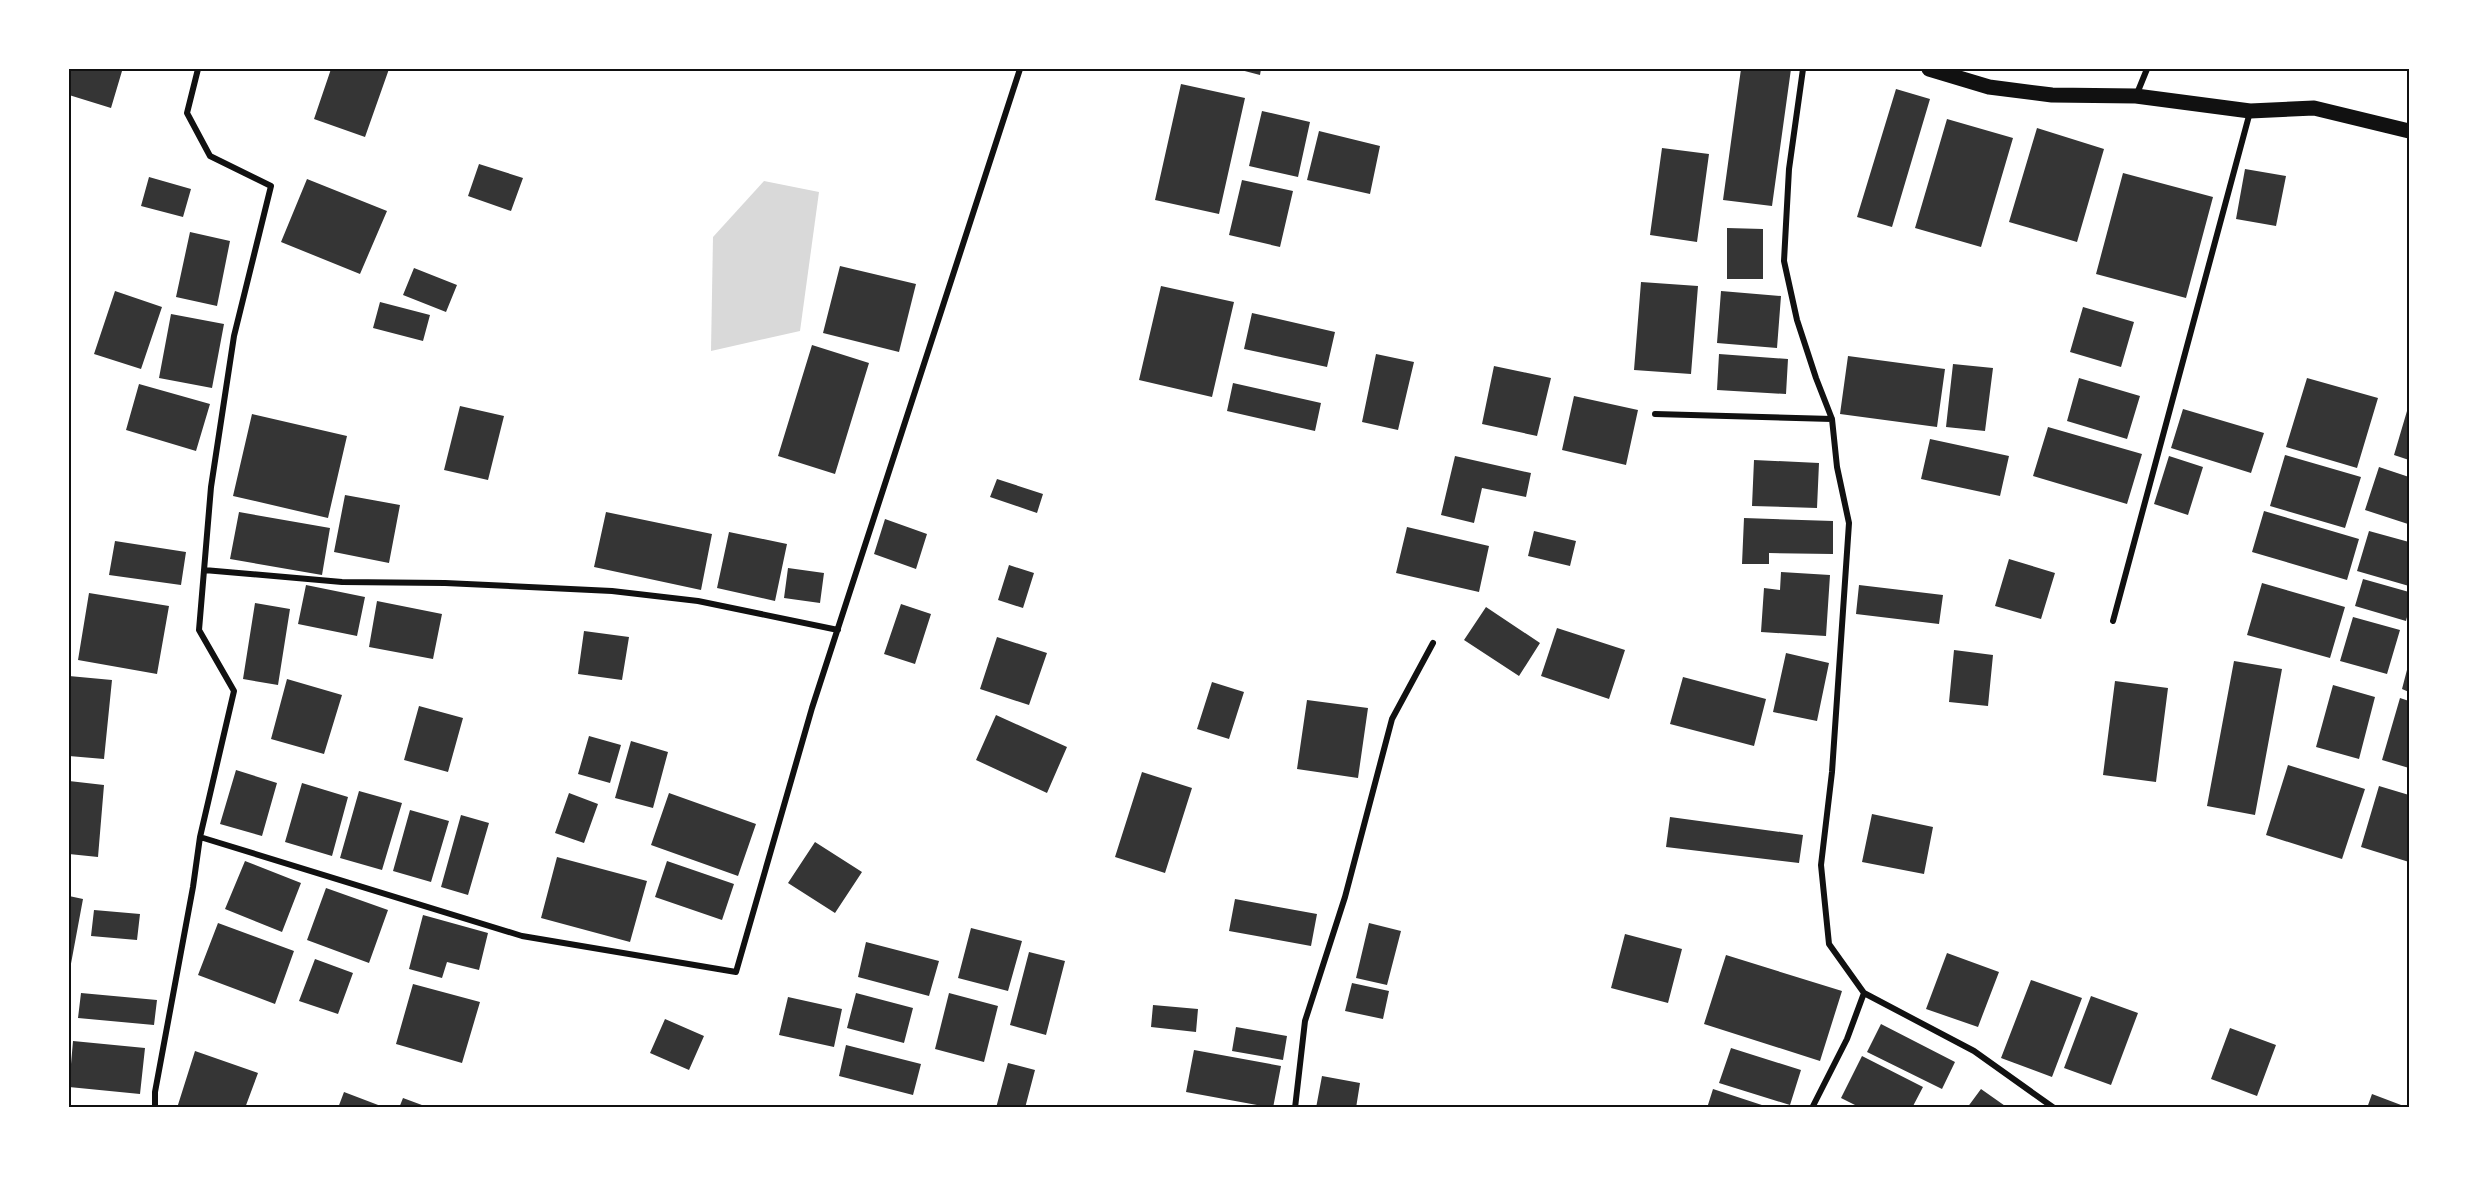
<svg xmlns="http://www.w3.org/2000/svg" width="2478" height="1177" font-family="'Varela Round',sans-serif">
<rect width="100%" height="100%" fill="#fff"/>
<path fill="#d9d9d9" d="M764 181 819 192 800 331 711 351 713 237Z"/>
<path fill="#353535" d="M69 69 122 71 111 108 69 95Z
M331 69H389L365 137 314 119Z
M1237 69H1261L1260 75Z
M1741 69H1791L1772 206 1723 200Z
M1181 84 1245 98 1219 214 1155 200Z
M1896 89 1930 99 1892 227 1857 217Z
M1262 111 1310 122 1298 177 1249 166Z
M1947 119 2013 138 1981 247 1915 228Z
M2037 128 2104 149 2077 242 2009 222Z
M1319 131 1380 146 1370 194 1307 180Z
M1662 148 1709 154 1697 242 1650 235Z
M479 164 523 178 511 211 468 196Z
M2245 169 2286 176 2276 226 2236 219Z
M2123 173 2213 197 2186 298 2096 274Z
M149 177 191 189 183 217 141 206Z
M307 179 387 211 360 274 281 242Z
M1242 180 1293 191 1280 247 1229 235Z
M1727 228 1763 229V279H1727Z
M190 232 230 241 217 306 176 297Z
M840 266 916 284 899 352 823 333Z
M414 268 457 285 446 312 403 295Z
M1641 282 1698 286 1691 374 1634 370Z
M1161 286 1234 302 1212 397 1139 380Z
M115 291 162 307 141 369 94 354Z
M1721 291 1781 296 1777 348 1717 343Z
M380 302 430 315 423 341 373 328Z
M2083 307 2134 322 2121 367 2070 352Z
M1252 313 1335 332 1327 367 1244 349Z
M171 314 224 324 212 388 159 378Z
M812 345 869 363 835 474 778 456Z
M1376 354 1414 362 1398 430 1362 422Z
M1719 354 1788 359 1786 394 1717 390Z
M1848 356 1945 369 1937 427 1840 414Z
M1953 364 1993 368 1985 431 1946 427Z
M1494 366 1551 378 1537 436 1482 424Z
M2079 378 2140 396 2127 439 2067 421Z
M2307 378 2378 398 2357 468 2286 447Z
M1233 383 1321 403 1315 431 1227 411Z
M139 384 210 404 196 451 126 430Z
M1574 396 1638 410 1626 465 1562 450Z
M460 406 504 416 488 480 444 470Z
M2183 409 2264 433 2251 473 2171 448Z
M2407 411 2409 412V460L2394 455Z
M252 414 347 436 328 518 233 496Z
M2048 427 2142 454 2127 504 2033 476Z
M1930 439 2009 456 2000 496 1921 479Z
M2285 455 2361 477 2345 528 2270 506Z
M1455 456 1531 473 1526 497 1482 488 1474 523 1441 515Z
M2169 456 2203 467 2188 515 2154 504Z
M1754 460 1819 463 1817 508 1752 506Z
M2379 467 2409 477 2408 524 2365 510Z
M997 479 1043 494 1037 513 990 497Z
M345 495 400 505 389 563 334 552Z
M2264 511 2359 539 2347 580 2252 552Z
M239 512 330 528 322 575 230 559Z
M606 512 712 534 701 590 594 567Z
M1744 518 1833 521V554L1769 553V564H1742Z
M885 519 927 534 916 569 874 554Z
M1407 527 1489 546 1479 592 1396 573Z
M1534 531 1576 541 1570 566 1528 556Z
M2369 531 2409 542V586L2357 571Z
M729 532 787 544 775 601 717 588Z
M115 541 186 552 181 585 109 575Z
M2009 559 2055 573 2041 619 1995 606Z
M1009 565 1034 573 1023 608 998 600Z
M788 568 824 573 820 603 784 598Z
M1781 572 1830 575 1826 636 1761 632 1764 588 1780 590Z
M2363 579 2409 592V609L2406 621 2355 606Z
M2262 583 2345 607 2330 658 2247 635Z
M306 585 365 597 357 636 298 624Z
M1859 585 1943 595 1939 624 1856 614Z
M89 593 169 606 157 674 78 660Z
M377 601 442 614 433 659 369 647Z
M255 603 290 609 278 685 243 679Z
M901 604 931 614 915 664 884 654Z
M1486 607 1540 643 1519 676 1464 640Z
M2353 617 2400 630 2387 674 2340 661Z
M1557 628 1625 650 1609 699 1541 676Z
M584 631 629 637 622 680 578 674Z
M997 637 1047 653 1029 705 980 689Z
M1954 650 1993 655 1988 706 1949 702Z
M1786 653 1829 663 1817 721 1773 712Z
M2234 661 2282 669 2255 815 2207 806Z
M2408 666 2409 667V692L2402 689Z
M69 676 112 680 104 759 69 756Z
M1683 677 1766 699 1754 746 1670 724Z
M287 679 342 695 324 754 271 739Z
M2115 681 2168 688 2156 782 2103 775Z
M1212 682 1244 692 1229 739 1197 729Z
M2333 685 2375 697 2359 759 2316 747Z
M2400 698 2409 701V768L2382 760Z
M1307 700 1368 708 1358 778 1297 769Z
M419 706 463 718 448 772 404 760Z
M996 715 1067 747 1047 793 976 760Z
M589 736 621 745 610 783 578 774Z
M631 741 668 752 653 808 615 798Z
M2288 765 2365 789 2342 859 2266 835Z
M236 770 277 783 262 836 220 824Z
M1142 772 1192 788 1165 873 1115 857Z
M69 781 104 785 98 857 69 854Z
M302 783 348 797 332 856 285 842Z
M2379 786 2409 795V862L2361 847Z
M359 791 402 803 382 870 340 858Z
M569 793 598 804 584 843 555 833Z
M669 793 756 824 738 876 651 845Z
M410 810 449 821 431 882 393 871Z
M1872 814 1933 827 1924 874 1862 862Z
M461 815 489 823 468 895 441 887Z
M1670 817 1803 835 1799 863 1666 847Z
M815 842 862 872 835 913 788 883Z
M557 857 647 881 630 942 541 918Z
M245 861 301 883 282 932 225 909Z
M667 861 734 884 722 920 655 897Z
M326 888 388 910 369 963 307 940Z
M69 896 83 899 70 969H69Z
M1235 899 1317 914 1311 946 1229 931Z
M94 910 140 914 137 940 91 936Z
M423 915 488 933 479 970 447 962 442 978 409 969Z
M218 923 294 951 275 1004 198 975Z
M1369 923 1401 931 1387 985 1356 978Z
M971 928 1022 941 1008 991 958 978Z
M1625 934 1682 949 1668 1003 1611 988Z
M866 942 939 961 929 996 858 977Z
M1029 952 1065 961 1046 1035 1010 1025Z
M1947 953 1999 972 1978 1027 1926 1009Z
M1726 955 1842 991 1820 1061 1704 1024Z
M315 959 353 973 338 1014 299 1001Z
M2031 980 2082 998 2052 1077 2001 1058Z
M1352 983 1389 991 1383 1019 1345 1011Z
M413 984 480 1002 462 1063 396 1044Z
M81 993 157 1000 154 1025 78 1018Z
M856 993 913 1008 904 1043 847 1028Z
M949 993 998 1006 984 1062 935 1049Z
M2091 996 2138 1013 2111 1085 2064 1068Z
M788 997 842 1009 834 1047 779 1035Z
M1153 1005 1198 1009 1196 1032 1151 1027Z
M665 1019 704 1036 689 1070 650 1053Z
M1881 1024 1955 1062 1942 1089 1867 1052Z
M1236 1027 1287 1036 1283 1060 1232 1051Z
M2230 1028 2276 1045 2257 1096 2211 1079Z
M73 1041 145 1048 140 1094 69 1087Z
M846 1045 921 1064 913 1095 839 1076Z
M1731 1048 1801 1070 1790 1105 1719 1083Z
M1194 1050 1281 1066 1273 1108 1186 1092Z
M195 1051 258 1073 245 1108H177Z
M1862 1056 1923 1087 1912 1108H1861L1841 1098Z
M1008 1063 1035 1070 1025 1108H996Z
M1322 1076 1360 1083 1356 1108H1316Z
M1713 1089 1771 1108H1707Z
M1981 1089 2008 1108H1967Z
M344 1092 386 1108H338Z
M2372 1094 2409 1108H2367Z
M403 1098 430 1108H399Z"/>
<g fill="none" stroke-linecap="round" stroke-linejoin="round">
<path stroke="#111" stroke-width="6" d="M1803 69 1789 169 1784 261 1797 320 1816 378 1832 419 1837 467 1849 523 1832 772 1821 865 1829 944 1864 993 1847 1039 1812 1108
M2136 96 2147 69
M1655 414 1832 419
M204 570 342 582 445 583 612 591 698 601 838 630
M2113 621 2250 112
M200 837 522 936 736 972 812 708 1020 69
M1864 993 1974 1051 2054 1108
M155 1108V1092L193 887 200 837 234 691 199 630 211 487 234 336 271 186 210 156 187 113 198 69
M1295 1108 1305 1021 1345 897 1392 719 1433 643"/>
<path stroke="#111" stroke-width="15" d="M1929 69 1989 87 2052 95 2136 96 2250 111 2314 108 2409 131"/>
</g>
<rect width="2478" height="1177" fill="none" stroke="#ffffff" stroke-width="141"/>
<rect x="70" y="70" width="2338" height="1036" fill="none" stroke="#111" stroke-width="2"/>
</svg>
